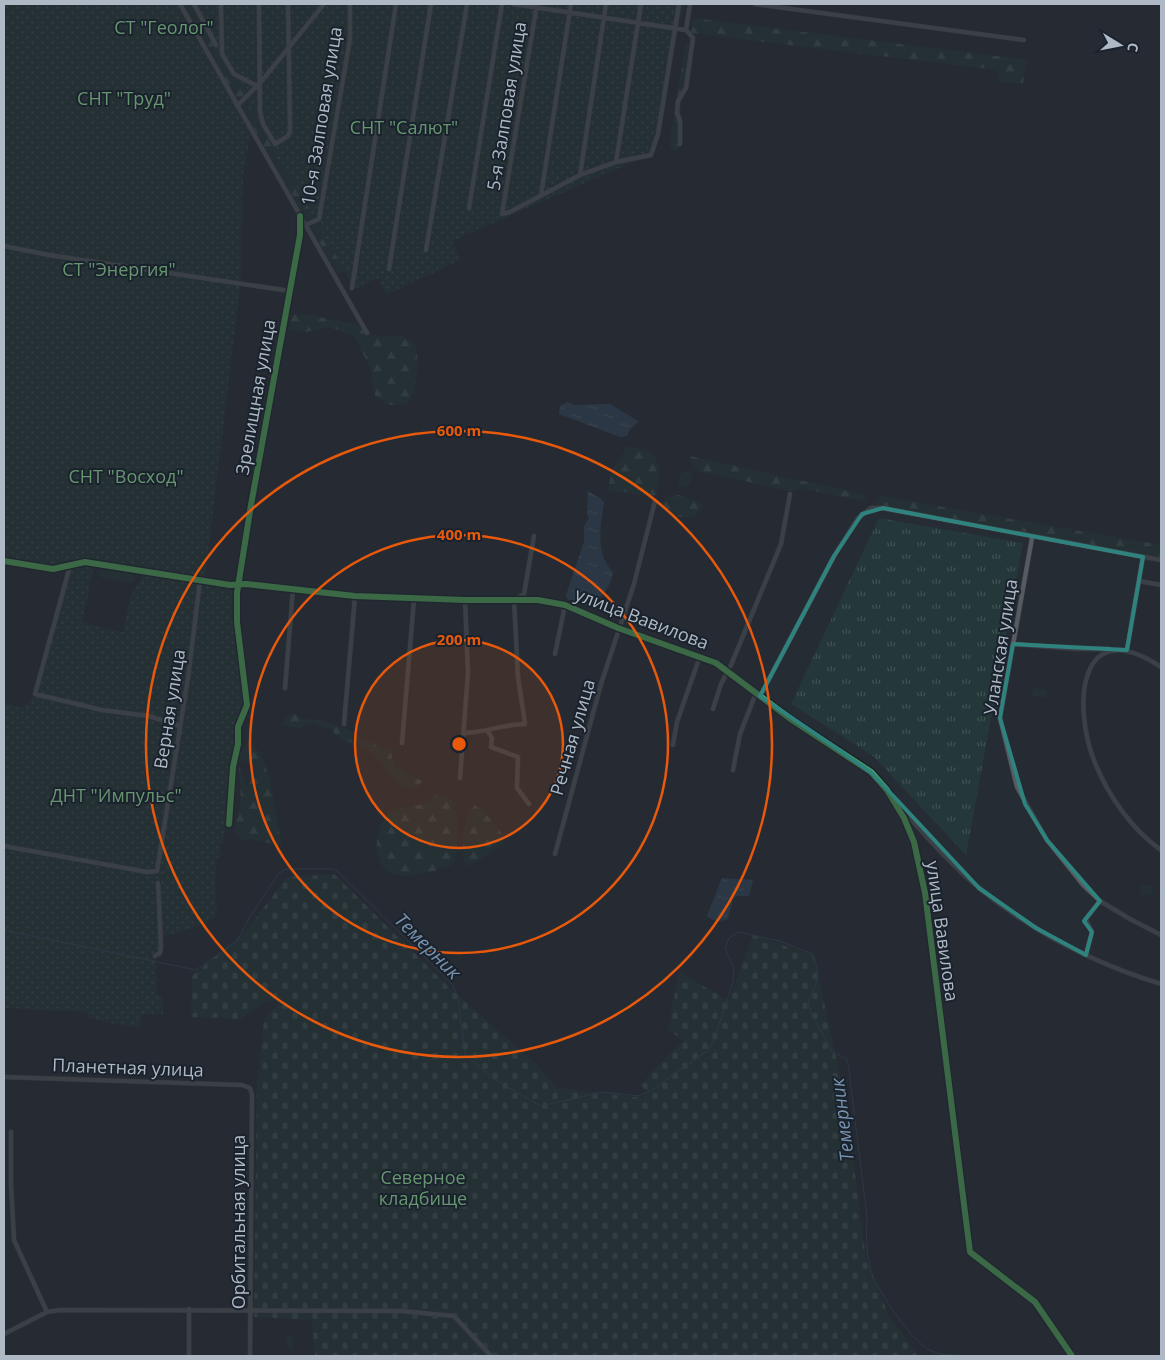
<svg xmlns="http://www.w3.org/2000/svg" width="1165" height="1360" font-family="'Open Sans',sans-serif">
<defs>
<pattern id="forest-firs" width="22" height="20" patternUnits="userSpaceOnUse" patternTransform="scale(1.25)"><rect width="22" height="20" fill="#243739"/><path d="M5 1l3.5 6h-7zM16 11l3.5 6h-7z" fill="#415254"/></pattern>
<pattern id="cemetery-stones" width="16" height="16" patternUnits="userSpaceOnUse" patternTransform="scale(1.25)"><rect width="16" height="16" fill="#243739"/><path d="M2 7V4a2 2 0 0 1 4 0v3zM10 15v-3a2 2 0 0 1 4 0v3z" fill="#415254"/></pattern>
<pattern id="park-tufts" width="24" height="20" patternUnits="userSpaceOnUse" patternTransform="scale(1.25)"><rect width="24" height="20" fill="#243739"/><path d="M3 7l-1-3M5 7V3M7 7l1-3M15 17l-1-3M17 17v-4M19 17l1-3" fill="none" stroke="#415254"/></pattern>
<pattern id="garden-dots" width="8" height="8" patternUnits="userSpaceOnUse" patternTransform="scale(1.25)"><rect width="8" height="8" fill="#243739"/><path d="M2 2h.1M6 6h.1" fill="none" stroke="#415254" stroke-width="1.8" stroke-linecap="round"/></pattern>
<pattern id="water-ripples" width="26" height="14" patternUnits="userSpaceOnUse" patternTransform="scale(1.25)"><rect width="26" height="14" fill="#34465b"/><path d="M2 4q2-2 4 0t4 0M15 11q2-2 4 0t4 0" fill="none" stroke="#4f5f71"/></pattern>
</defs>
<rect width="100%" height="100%" fill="#262c33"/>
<path fill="#243739" d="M103 569 132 574 135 581 130 583 102 578 99 574Z
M1034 688 1047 690 1046 698 1032 696Z
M1152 885 1153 894 1140 895V886Z
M288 1334 292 1338 294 1346 291 1350 287 1347 285 1337Z"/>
<path fill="url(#forest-firs)" d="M182 4H192L345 271 337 273Z
M692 18 1027 60 1023 83H1000L997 70 691 33Z
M686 42 691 44 676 138 680 144 678 150 670 149V140Z
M304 314 358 325 367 333 377 336H402L416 345C419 365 418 387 407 404L388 405 375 396 370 368 355 337 331 327 306 332 289 330 292 315Z
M628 446 653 453C661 466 660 480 656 495 639 497 624 489 608 492L611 472Z
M690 456 862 494 867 502 800 488 789 491 693 470Z
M688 470 693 476 688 485 682 487 678 483 681 474Z
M679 495 702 504C699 525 671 518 660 506 664 497 670 496 679 495Z
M881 496 1161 545V557L879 508 875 501Z
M295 713 301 719C331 718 357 734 382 749H390L395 768 422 781 418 788C395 790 387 765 371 752 358 741 340 744 331 729L308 724 299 728 281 724 285 718Z
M249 741C272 757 275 819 282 846L251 839 242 840 235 833C234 823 239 816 240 806 242 793 239 780 239 767L247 786 251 777 252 763 248 760 238 762 239 756Z
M439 793 449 797C460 814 459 846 453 865 437 870 409 880 393 874 370 866 374 826 390 813 401 804 416 808 427 802 431 800 433 796 439 793Z
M475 805 481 808 504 836 503 843 481 859 465 866C462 847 461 820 475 805Z"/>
<path fill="url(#cemetery-stones)" d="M334 874 451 989 537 1065 557 1088 643 1098 647 1092 640 1085 683 1041 668 1029 679 972 729 1001 753 935 814 956 846 1104 866 1259 889 1316 918 1356H315L312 1320 254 1317 257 1085 264 1020 282 1000 264 1002 241 1019 191 1017 192 976 246 931 287 877Z"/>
<path fill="url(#park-tufts)" d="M879 518 1023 543 966 855 873 756 791 704Z"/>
<path fill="url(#garden-dots)" d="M4 4H179L251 133 243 174 241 277 205 578 76 559 50 566 4 559Z
M192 4H684L651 154 452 241 460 260 386 295 377 278 355 289Z
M77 562 94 565 82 623 123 632 131 595 145 574 232 587 243 711 238 722 235 748 229 763 228 808 223 841 219 845 221 855 217 859 215 880 217 916 204 924 160 938 159 953 156 957 157 994 162 996 163 1014H142L140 1027H129L89 1018 88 1012 4 1008V703L21 708 32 700 67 566Z"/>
<path fill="url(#water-ripples)" d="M567 402 574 405 610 404 638 421 637 423 630 429 627 436 620 437 559 414 560 406Z
M588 491 601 499 604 503C600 527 595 554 613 572 611 586 601 600 588 606L567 599 566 595 584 542V527L589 517 587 515Z
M722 878 753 880 749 896H736L733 900 728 919C720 922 714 922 707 916Z"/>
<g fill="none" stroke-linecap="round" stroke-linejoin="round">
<path stroke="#34465b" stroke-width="1" d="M4 930 196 970 237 941 251 915 278 874 286 869H333L337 871 452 984 458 997 465 1055 497 1081 541 1106 603 1092 638 1096 649 1092 707 1051 714 1040 733 982 734 968 725 949 729 938 739 932 779 941 812 954 817 966V982L808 1001 811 1013 833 1053 846 1058 848 1063 867 1217C866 1235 866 1257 872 1274 880 1294 914 1346 934 1352 944 1356 958 1355 969 1356"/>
<g stroke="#44484e" stroke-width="5">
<path id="minor" d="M180 4 367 333
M194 4 216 45
M221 4 222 54 234 74 257 86
M259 4 260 112 263 124 275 144 288 136 290 131 288 4
M513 4 686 30
M537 4 502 214 510 212 580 175 616 162 651 155 658 134 679 4
M755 4 1024 40
M237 106 260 83 324 4
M680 144V120L677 113 678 101 686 88 693 38 686 30 690 4
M616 162 641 4
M580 175 606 4
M541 195 571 4
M469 208 502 4
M306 225 319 219 350 39V4
M4 246 49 255 290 291
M426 250 467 4
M389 269 431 4
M352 288 396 4
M1032 538 1000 718 1017 787 1047 840 1083 885 1100 901 1130 919 1161 935
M4 561 53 569 85 562 230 585 246 584 355 596 465 600H538L565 605 618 628 716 663 792 720 871 772 887 790 904 818 914 842 925 893 970 1252 1035 1302 1072 1356
M70 566 35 694 102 710 149 716 180 726
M1139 581 1161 585
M1013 644 1077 649H1109
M1127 650 1143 557
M555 654 565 605
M1161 667C1078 612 1072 706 1095 763 1108 795 1132 830 1161 850
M285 688 293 589
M760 696 834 556 858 518 871 508H883L1161 560
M713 709 721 684 731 665 781 544 790 494
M344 724 355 596
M487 730 492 738 491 747 518 757 517 788 529 804
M463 733C484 733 503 724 525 724L518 677 514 600 524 594 534 536
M402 743 414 599
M673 745 677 722 700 656
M733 770 740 734 756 693
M460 778 468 673 465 600
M900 807C925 835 951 865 980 889 1033 932 1096 964 1161 984
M229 824 233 767 238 744V727L247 705 237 622V593L251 505 300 235V216
M4 846 147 872 157 871 188 678 200 581
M555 854 601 684 634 584 655 501
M1086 955 1092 932 1086 919 1100 901
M155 956 160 953 161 947 158 883
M4 1077 242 1085 250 1088 252 1095 250 1356
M11 1132V1184L14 1240 47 1312
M4 1334 47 1312 60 1310 401 1311 454 1316 491 1356
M189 1356V1309"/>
</g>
<use href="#minor" stroke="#565a61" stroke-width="4"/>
<g stroke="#1a232d" stroke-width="9">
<path id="cycleway" d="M4 561 53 569 85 562 230 585 246 584 355 596 465 600H538L565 605 618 628 716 663 792 720 871 772 887 790 904 818 914 842 925 893 970 1252 1035 1302 1072 1356
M229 824 233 767 238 744V727L247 705 237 622V593L251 505 300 235V216"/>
</g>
<use href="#cycleway" stroke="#56b35d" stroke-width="6"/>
</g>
<path d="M0 0H1165V1360H0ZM883 508 1143 557 1127 650 1013 644 1000 718 1025 804 1047 840 1100 901 1084 921 1092 932 1086 955 1036 928 979 888 871 772 760 696 834 556 862 514Z" fill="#262c33" fill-opacity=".55" fill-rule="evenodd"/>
<path fill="none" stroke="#2f837f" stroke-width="4" stroke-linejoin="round" d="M883 508 1143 557 1127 650 1013 644 1000 718 1025 804 1047 840 1100 901 1084 921 1092 932 1086 955 1036 928 979 888 871 772 760 696 834 556 862 514Z"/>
<circle cx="459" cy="744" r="104" fill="#e8590c" fill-opacity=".12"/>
<g fill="none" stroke="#e8590c" stroke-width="2.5">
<circle cx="459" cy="744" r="104"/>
<circle cx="459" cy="744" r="209"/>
<circle cx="459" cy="744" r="313"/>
</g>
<g text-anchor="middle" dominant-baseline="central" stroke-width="4" stroke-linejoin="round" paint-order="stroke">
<g font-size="18" fill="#67956f" stroke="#1a232d">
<text x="164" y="27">СТ "Геолог"</text>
<text x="124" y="98">СНТ "Труд"</text>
<text x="404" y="127">СНТ "Салют"</text>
<text x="119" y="269">СТ "Энергия"</text>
<text x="126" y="476">СНТ "Восход"</text>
<text x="116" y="795">ДНТ "Импульс"</text>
<text x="423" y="1177">Северное<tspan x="423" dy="21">кладбище</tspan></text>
</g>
<g font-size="18" fill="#afb9c5" stroke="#1a232d">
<text transform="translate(506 106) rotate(-81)">5-я Залповая улица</text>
<text transform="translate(321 116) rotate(-81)">10-я Залповая улица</text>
<text transform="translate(255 397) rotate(-80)">Зрелищная улица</text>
<text transform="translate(642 618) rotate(21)">улица Вавилова</text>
<text transform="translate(1000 647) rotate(-81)">Уланская улица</text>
<text transform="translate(169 709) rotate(-81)">Верная улица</text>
<text transform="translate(572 737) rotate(-74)">Речная улица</text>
<text transform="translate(943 931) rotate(82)">улица Вавилова</text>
<text transform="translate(128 1067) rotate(2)">Планетная улица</text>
<text transform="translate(238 1222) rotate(-90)">Орбитальная улица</text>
</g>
<g font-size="19" font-style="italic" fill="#7891ac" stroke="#1a232d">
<text transform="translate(428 946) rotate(45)">Темерник</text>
<text transform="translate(842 1120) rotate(-97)">Темерник</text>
</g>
</g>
<circle cx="459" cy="744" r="8" fill="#e8590c" stroke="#1a232d" stroke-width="2.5"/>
<g font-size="15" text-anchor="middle" font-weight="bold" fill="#e8590c" stroke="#1a232d" stroke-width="4" stroke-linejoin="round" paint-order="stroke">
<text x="459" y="436">600 m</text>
<text x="459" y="540">400 m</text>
<text x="459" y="645">200 m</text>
</g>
<rect width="1165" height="1360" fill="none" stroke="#afb9c5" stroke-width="10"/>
<g transform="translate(1120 45) rotate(100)" stroke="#1a232d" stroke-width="4" paint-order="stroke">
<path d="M0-4L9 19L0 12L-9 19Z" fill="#afb9c5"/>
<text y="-8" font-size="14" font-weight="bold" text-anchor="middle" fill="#afb9c5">С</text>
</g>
</svg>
